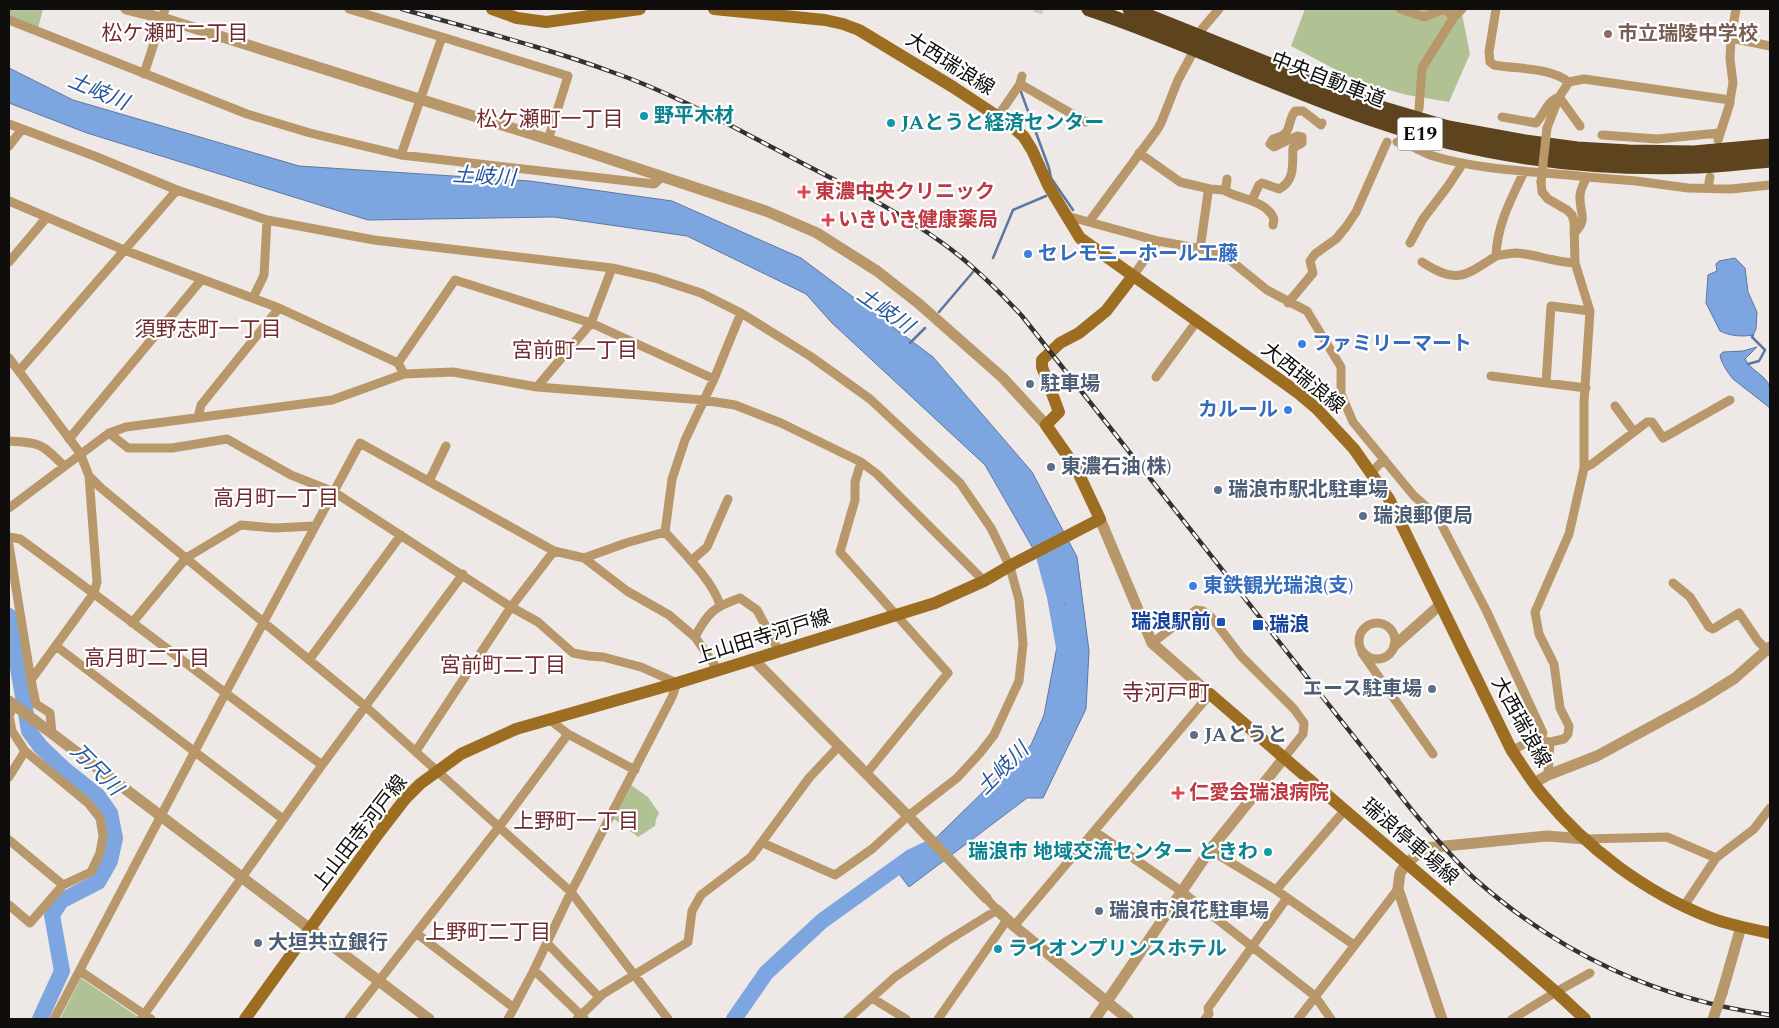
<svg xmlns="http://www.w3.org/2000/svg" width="1779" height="1028" font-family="Spectral,'Noto Sans JP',serif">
<rect width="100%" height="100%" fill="#eee9e6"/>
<path fill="#b0c294" d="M9 9H43L38 28 9 16Z
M1305 9H1461L1470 54 1449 102 1407 95 1357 81 1291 46Z
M631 785 648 797 659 813 656 819 655 826 638 837 614 819Z
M81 978 138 1017 136 1019H60Z"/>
<path fill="#7da5e0" stroke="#5c78a1" d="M9 68 73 100 299 166 530 181 672 201 801 258 933 357 1032 472 1077 557 1089 651 1086 709 1043 798H1027L909 887 899 874 1031 745 1044 715 1065 604 985 465 832 323 806 294 687 236 554 217 368 220 87 133 9 103Z
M1735 258 1745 268 1748 292 1757 312 1756 329 1753 335C1742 337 1730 336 1720 331L1706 303 1708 275 1717 271 1716 264 1719 261Z
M1757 347 1745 359C1751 371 1765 374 1770 387 1772 392 1770 401 1770 408L1733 379C1728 373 1721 363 1720 355L1723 352 1743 351Z"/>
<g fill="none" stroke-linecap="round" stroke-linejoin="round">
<path stroke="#5c78a1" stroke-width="2.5" d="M1021 92 1049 168 1051 178 1073 210
M993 258 1013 210 1046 196
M939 312 973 272
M910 343 925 328
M1748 364 1759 361 1765 350 1752 337 1753 335"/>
<path stroke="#7da5e0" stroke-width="16" d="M1044 556 1055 597 1064 647
M9 616 29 731 40 746 64 769 98 796 110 813 115 838 110 861 98 882 61 901 52 915 62 971 40 1019
M734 1019 766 973 822 921 911 857 941 843"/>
<path stroke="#cdc8c5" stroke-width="9" stroke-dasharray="9 4.5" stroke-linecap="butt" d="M1038 13 1039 9"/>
<path stroke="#b8986b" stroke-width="9" d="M349 9 442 37 401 155
M1400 9 1424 17 1444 9 1454 17
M1496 9 1489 52 1490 62 1494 65 1500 66C1523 69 1550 68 1569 82L1584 79 1730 100 1733 83 1730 59 1731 38 1770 46
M9 20 247 114 310 133 401 155 654 184 662 177
M1202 29 1219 9
M442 37 568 76 548 140
M1731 38 1736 9
M144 74 165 9
M1020 84 1086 122
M1419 109 1422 68 1454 17 1462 9
M998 116 1020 84 1022 76
M1502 117 1536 123C1544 115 1547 101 1559 97L1580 126
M9 124 97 157 177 190 267 220 374 240 612 268 655 278 701 293 741 313 810 356 870 399 960 483 991 528 1010 567 1019 600 1023 644 1019 681 994 735 980 753 957 778 908 816 872 849 835 875 763 843
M1547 128 1559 97 1569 82
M1602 135 1657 139 1719 133
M1718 140 1730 103V100
M1397 142 1401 141C1412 146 1422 152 1433 156 1483 171 1536 171 1587 177 1584 183 1580 189 1580 196 1579 213 1589 219 1574 233
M9 146 22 129
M1139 153 1180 182 1210 189 1224 190 1226 187 1227 179
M1524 172C1511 199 1497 225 1496 256 1503 255 1509 253 1516 253 1535 254 1554 262 1575 263
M1587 177 1636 181 1688 188 1731 189 1770 185
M1708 188 1710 177
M1224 190C1237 199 1267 200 1274 219L1273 225
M1252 200 1259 185 1262 183 1279 189C1296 180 1292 163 1293 148L1302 143V137L1297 136 1274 147 1270 144 1273 139C1295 133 1285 125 1295 111H1303L1321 125 1322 123
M9 201 124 250 279 308 398 363 404 374
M1067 216 1158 241 1213 251 1225 256 1267 290 1307 311 1341 367V394L1353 422 1414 496 1437 516 1486 610 1543 733 1538 739 1550 742 1564 739 1568 734 1569 726 1560 708 1554 664 1539 634 1535 612 1569 534 1584 468V402L1590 311 1575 263 1574 222 1572 215 1567 210 1548 199 1542 192 1541 182
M1089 222 1157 130 1161 123 1178 80 1191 56
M1410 243 1423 219 1448 186 1463 163
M1200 249 1208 193 1210 189
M9 262 47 217
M1422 262C1456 284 1464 277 1496 256
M1133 276 1158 241
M253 298 264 275 267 220
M1288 303 1313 273 1310 261 1315 254 1336 239 1346 227 1356 212 1387 142
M9 358 80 453 89 476 97 582 94 593 31 680 36 704 50 713 52 733
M398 363 455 280 591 323 714 379
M19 371 177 190
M1491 376 1586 388
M1156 377 1197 321
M1546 383 1551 306 1590 311
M537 387 591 323 612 268
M1615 406 1634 432
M198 417 201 405 279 308
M109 433 128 448H172L227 439 291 475 334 492 511 607 538 622 573 653 589 656 603 657 641 667 677 683 672 697 571 892 534 970 508 1019
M69 439 202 279
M9 441C41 443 41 443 64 466
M861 462 855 482V500L840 552 948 673 866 774
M1584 468 1592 464 1647 422H1652L1663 438 1730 400
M1372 472 1384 459
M89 476 101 488 365 706 571 892 668 1019
M429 481 446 446
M9 508 109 433 126 427 332 400 404 374 453 372 537 387 703 400 735 405 781 423 861 462 877 474 984 581
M665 532 672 479 685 440 714 379 741 313
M665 532C682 551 713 581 720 605
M9 537 20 539C122 613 221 691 322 765
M9 545 31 680
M584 558 626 543 665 532
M691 561 707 547 728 499
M1673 583 1690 597 1709 627 1713 629 1739 613 1758 641 1768 651
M1359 641a18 18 0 1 1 36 0a18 18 0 1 1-36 0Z
M132 623 186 558 241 525 274 528 315 526
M695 637C708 612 714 607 740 598L757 610 779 651
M1152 643 1196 610 1203 611 1211 617 1241 656 1294 709 1304 723 1303 734 1284 758
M56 646 283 819
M1362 653 1433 754
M309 660 401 535
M568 734 635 770
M416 751 511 607 554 551
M1512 751 1531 740 1538 739
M1548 775 1550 742
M9 777 25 751 12 731 9 716 14 705
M1094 831 1181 891 1315 996 1331 1019
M1586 839 1667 837 1716 858
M9 840 63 885
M1210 850 1276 890 1354 945
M1276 890 1345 810
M9 905 30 923 63 885 91 872 100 853 103 836 100 818 88 803 25 751
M1684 906 1716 858 1754 829 1770 808
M1014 926 1210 694
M416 933 514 1008
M547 943 599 997
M534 970 584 1018
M80 971 151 1019
M872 998 906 1019
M54 1019 225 694 360 443 554 551 584 558 627 591 669 615 695 637 718 670
M141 1019 322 765 463 574
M349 1019 499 827 568 734 550 720
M577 1019 603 994 688 942 692 911 701 895 751 857 809 778 839 746
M848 1019 895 977 947 941 997 910 986 898
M938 1019 1007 920
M1205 1019 1209 1014 1208 1008 1287 898
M1298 1019 1398 889
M1512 1019 1556 992 1590 973"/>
<path stroke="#b8986b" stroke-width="11" d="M126 9 162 18 585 151 766 211 817 233 877 271 918 303 1003 378 1046 425
M1100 519 1152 643 1210 694
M1395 645 1440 605
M753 659 908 816
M9 701 429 1019
M1534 783 1548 775 1597 756 1700 700 1735 678 1770 647
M913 821 986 898
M997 910 1014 926 1128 1019
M1722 993 1741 927
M1095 1019 1210 850 1284 758
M1442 1019 1398 889 1400 873 1407 863 1425 848 1547 836 1586 839"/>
<path stroke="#9d6e22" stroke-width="12" d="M492 9 517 18 546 22 640 9
M714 9 825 20 843 24 859 30 953 87 1012 126 1024 137 1032 150 1049 187 1080 238 1297 392 1317 409 1354 449 1389 499 1512 751C1522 765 1531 781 1543 795 1586 848 1646 893 1711 918 1730 925 1750 929 1770 933
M1210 694 1556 992 1585 1019
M245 1019 378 834 405 799 420 784 461 754 516 729 677 683 935 603 984 581 1013 564 1100 519 1076 468 1046 425 1059 412 1042 367V360L1060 343 1079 333 1106 311 1133 276"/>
<path stroke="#5d441e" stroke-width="15" d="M1089 9C1187 42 1280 88 1378 121 1480 156 1591 170 1699 166 1722 165 1746 162 1770 160
M1130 9 1370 105 1448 128 1525 142 1577 149 1629 152 1694 153 1770 146"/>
<g stroke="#343231" stroke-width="4.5">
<path id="rail" d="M402 9C472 29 544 47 612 72 676 94 740 131 800 162 848 187 897 210 941 242 971 263 997 289 1022 316L1411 809C1431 833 1452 858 1475 879 1561 955 1657 999 1770 1015"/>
</g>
<use href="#rail" stroke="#fff" stroke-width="2.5" stroke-dasharray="8" stroke-linecap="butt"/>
<path stroke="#b8986b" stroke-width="9" d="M1541 182 1547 128"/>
<path stroke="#b8986b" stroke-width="11" d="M1713 1019 1722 993"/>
</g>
<circle fill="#8d6e63" stroke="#fff" stroke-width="2" cx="1608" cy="34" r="5"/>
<g fill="#0f9aa8" stroke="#fff" stroke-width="2">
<circle cx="644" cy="116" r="5"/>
<circle cx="891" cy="123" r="5"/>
<circle cx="1268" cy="852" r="5"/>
<circle cx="998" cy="949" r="5"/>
</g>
<g fill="#e0444e" stroke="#fff" stroke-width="2">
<path d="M801.5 184.5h5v5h5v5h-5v5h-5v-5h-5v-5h5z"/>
<path d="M825.5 212.5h5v5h5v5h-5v5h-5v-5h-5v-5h5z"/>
<path d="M1175.5 785.5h5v5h5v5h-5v5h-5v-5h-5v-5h5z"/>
</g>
<g fill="#3f7fe0" stroke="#fff" stroke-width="2">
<circle cx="1028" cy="254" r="5"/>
<circle cx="1302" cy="344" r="5"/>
<circle cx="1288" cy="410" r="5"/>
<circle cx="1193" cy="586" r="5"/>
</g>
<g fill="#5c6f8a" stroke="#fff" stroke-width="2">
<circle cx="1030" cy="384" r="5"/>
<circle cx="1051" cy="467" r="5"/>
<circle cx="1218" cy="490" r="5"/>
<circle cx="1363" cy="516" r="5"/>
<circle cx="1432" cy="689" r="5"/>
<circle cx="1194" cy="735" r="5"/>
<circle cx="1099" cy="911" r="5"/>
<circle cx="258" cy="943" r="5"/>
</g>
<g fill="#1a4fb4" stroke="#fff" stroke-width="2">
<rect x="1216" y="617" width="10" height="10" rx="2.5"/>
<rect x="1252" y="619" width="12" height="12" rx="2.5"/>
</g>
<g text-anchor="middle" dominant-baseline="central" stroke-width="4.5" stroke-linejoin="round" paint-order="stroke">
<rect fill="#fff" stroke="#575656" stroke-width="1" x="1397.5" y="117.5" width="45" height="33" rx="4"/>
<g font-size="19" font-weight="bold" fill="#0f0e0d">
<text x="1420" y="134">E19</text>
</g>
<g font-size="20" font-weight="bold" fill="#785e54" stroke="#fff" text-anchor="start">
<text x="1618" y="34">市立瑞陵中学校</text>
</g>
<g font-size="20" fill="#0f0e0d" stroke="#fff">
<text transform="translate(950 64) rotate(32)">大西瑞浪線</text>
<text transform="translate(1328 80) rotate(21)">中央自動車道</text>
<text transform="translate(1303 378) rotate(39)">大西瑞浪線</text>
<text transform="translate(763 637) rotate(-17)">上山田寺河戸線</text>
<text transform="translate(1521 722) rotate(61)">大西瑞浪線</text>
<text transform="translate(360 833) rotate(-52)">上山田寺河戸線</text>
<text transform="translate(1410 842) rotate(41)">瑞浪停車場線</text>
</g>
<g font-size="20" font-weight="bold" fill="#0d838f" stroke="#fff" text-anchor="start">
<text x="654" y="116">野平木材</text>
<text x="901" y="123">JAとうと経済センター</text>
<text x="1258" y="852" text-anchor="end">瑞浪市 地域交流センター ときわ</text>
<text x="1008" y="949">ライオンプリンスホテル</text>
</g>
<g font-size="20" font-weight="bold" fill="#be3a42" stroke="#fff" text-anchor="start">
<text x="815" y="192">東濃中央クリニック</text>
<text x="838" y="220">いきいき健康薬局</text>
<text x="1189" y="793">仁愛会瑞浪病院</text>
</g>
<g font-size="20" font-weight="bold" fill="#366cbe" stroke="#fff" text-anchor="start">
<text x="1038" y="254">セレモニーホール工藤</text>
<text x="1312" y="344">ファミリーマート</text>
<text x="1278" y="410" text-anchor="end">カルール</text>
<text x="1203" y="586">東鉄観光瑞浪(支)</text>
</g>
<g font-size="20" font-weight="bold" fill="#4e5e75" stroke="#fff" text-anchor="start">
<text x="1040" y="384">駐車場</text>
<text x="1061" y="467">東濃石油(株)</text>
<text x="1228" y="490">瑞浪市駅北駐車場</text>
<text x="1373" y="516">瑞浪郵便局</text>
<text x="1422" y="689" text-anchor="end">エース駐車場</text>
<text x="1204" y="735">JAとうと</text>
<text x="1109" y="911">瑞浪市浪花駐車場</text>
<text x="268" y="943">大垣共立銀行</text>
</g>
<g font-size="20" font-weight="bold" fill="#164399" stroke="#fff" text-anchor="end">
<text x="1211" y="622">瑞浪駅前</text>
<text x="1269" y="625" text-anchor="start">瑞浪</text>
</g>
<g font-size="21" fill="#712b2f" stroke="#fff">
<text x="175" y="34">松ケ瀬町二丁目</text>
<text x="550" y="120">松ケ瀬町一丁目</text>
<text x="208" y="330">須野志町一丁目</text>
<text x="575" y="351">宮前町一丁目</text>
<text x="276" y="499">高月町一丁目</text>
<text x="147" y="659">高月町二丁目</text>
<text x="503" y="666">宮前町二丁目</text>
<text x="576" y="822">上野町一丁目</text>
<text x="488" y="933">上野町二丁目</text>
</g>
<g font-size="21" font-style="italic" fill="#25569d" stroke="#fff">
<text transform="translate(98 92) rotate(23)">土岐川</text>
<text transform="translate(484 177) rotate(3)">土岐川</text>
<text transform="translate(885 311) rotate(35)">土岐川</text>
<text transform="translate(1003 769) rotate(-45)">土岐川</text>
<text transform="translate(96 770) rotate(45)">万尺川</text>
</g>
<g font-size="22" fill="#712b2f" stroke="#fff">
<text x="1166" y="693">寺河戸町</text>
</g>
</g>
<rect width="1779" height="1028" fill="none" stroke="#0f0e0d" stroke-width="20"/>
</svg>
